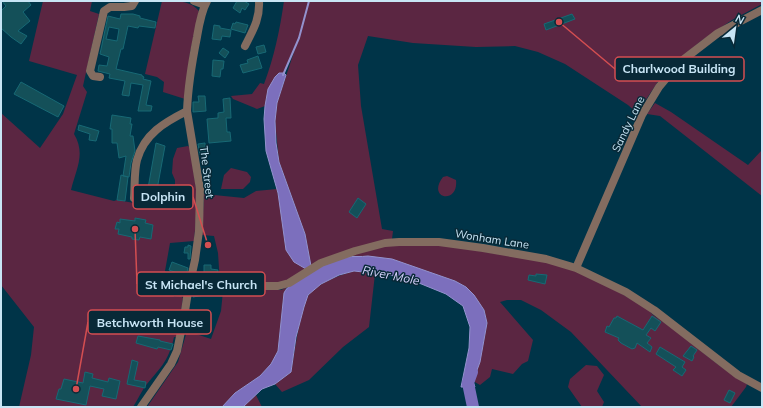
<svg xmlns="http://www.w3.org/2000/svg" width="763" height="408" font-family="Mulish,sans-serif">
<rect width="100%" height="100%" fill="#003448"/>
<path fill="#5b2642" d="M43 1H92L90 11 99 14 83 86 87 92 74 134C86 154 76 169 71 190L114 201 117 200 157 207 160 201 175 192V180L172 173 173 159 177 148 188 146 190 148 197 195 196 219 194 241 170 243 165 271 172 279 185 283 181 289 173 294 174 297 181 296 183 298 177 337H174C168 364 159 368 144 388 140 394 137 401 133 407H19L31 355 34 327 1 285V113L40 148 63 114 77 75 29 61Z
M162 1C176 1 190 0 199 11L190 53 185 99 163 92 164 82 157 77 145 74Z
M284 1H762V4L732 20 701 41 678 60 661 77 637 113 628 105 565 64 538 52 515 46 476 47 413 43 368 36 358 65 361 106 382 229 393 231 392 239 311 266 305 234 279 162 275 121 277 103 296 46 284 73H279C270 82 268 93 265 106L257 109 233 99 231 96 252 94 260 83 264 84C274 58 280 29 284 1Z
M655 103 671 112 748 165 762 150V196L660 116 647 114Z
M231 168 247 172 251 177 250 182 243 189H221L224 175Z
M447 176 456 180C459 205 426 199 443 177Z
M277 189 281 209 286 250 306 269 282 283H220L218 253 214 236 202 235 204 194 244 198 256 191Z
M391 244 443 245 560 264 605 284 648 309 653 315C686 336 713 364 747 384L746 387 731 407H642L571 332 541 310 521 300H507L500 302 533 340 528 361 522 364 513 374 492 369 490 377 480 385 473 381 480 361 487 323 484 310 466 287 455 281 428 272 346 257Z
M354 271 375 274 369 327 343 347 309 380 282 392 275 384 291 372C294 353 297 335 301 317 303 310 304 302 308 296 316 283 340 275 354 271Z
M287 287 284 293 278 351 271 364 260 376 235 393 222 407H147L178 362 187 331 211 339 221 311 223 291 241 289 281 290Z
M586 365 597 366 604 375 597 391 604 402 602 407H582L568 387 570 379Z
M256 395 262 407H243Z"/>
<path fill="#7c6fbd" stroke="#9392ce" d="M279 73H284L286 75 277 103 275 121 276 143 279 162 305 234 311 266 306 269 294 262 286 250 278 193 266 151 264 119 265 106 268 89 275 77Z
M368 256 392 259 455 281 466 287 474 295 484 310 487 323 480 362 473 381 475 387H461L469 348 470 327 463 306 446 294 414 281 390 275 354 271 339 275 321 284 308 295 304 307 296 337 291 372 275 384 262 389 243 407H222L235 393 260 376 271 364 278 351 284 293C290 279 331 260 346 257 353 256 361 257 368 256Z"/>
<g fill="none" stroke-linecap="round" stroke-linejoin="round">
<path stroke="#9392ce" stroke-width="2" d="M283 75 299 38 309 1"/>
<path stroke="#7c6fbd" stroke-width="12" d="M472 372 468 383 473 407"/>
</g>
<path fill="#145059" stroke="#176975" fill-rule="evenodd" d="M2 1H28L31 5 23 12 30 21 18 31 27 36 21 44 11 37 1 28V11L6 6Z
M237 1H244L249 4 245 10 242 8 240 13 233 8Z
M121 14H133L140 16V18L156 22 155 28 139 26 138 28 128 26 123 49H121L116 69 142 75V76L144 77 143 79 151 81 146 105 152 106 151 111H138L143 85 131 83 129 96 122 95 125 81 109 78 110 74 98 71 99 65 107 66 109 57 100 54 108 16 120 19ZM109 27 119 29 117 41 106 39Z
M572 14 575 19 546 30 544 24Z
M236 22 248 25 245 33 231 29 233 23 235 24Z
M214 25 220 26V28L231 30 230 37 222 36 221 40 212 39Z
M264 45 266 52 258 54 256 47Z
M223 48 229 52 225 58 219 53Z
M258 56 262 68 243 73 240 65 248 63 247 60Z
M213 60 224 61 223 69H221L220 77 212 76Z
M21 82 64 106 58 117 14 94Z
M198 96H205L206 111 193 112V102H199Z
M230 98 231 118H226L227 132H230L231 141 209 143 207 119 218 118V113L224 112 223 99Z
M112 115 131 118 130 124H132L130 136H133L135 151 131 163 129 177 123 176 126 156 119 158 117 143H112V129H110Z
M79 125 99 131 96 141 89 140 90 134 78 130Z
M156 143 165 146 156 195 147 194Z
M205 143 206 155H200L198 144Z
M121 175 128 177 125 201 117 200Z
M358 198 366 204 357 218 349 212Z
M135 218 146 220 145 223 153 225 151 239 140 237 139 240 132 239V237L118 234 119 229H115L117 222 120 223V219L135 221Z
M188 245 191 246 190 259H188V253H184L185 247H188Z
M172 262 188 268 186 276 169 270Z
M204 265H211V269L218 270 217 277H219V280H204Z
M536 274 547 275 545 284 528 280 529 275 536 276Z
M194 291 209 292 210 294 193 297Z
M617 316 643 330 652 316 661 322 655 331 651 328 646 335 651 338 647 343 652 347 650 352 637 343 635 348 632 349 621 343 618 340 619 338 605 332 607 326 609 327 614 318H616Z
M138 336 160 340V341L173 344 171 350 158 347 157 349 136 343Z
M691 346 697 350 693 356 694 357 692 361 683 356Z
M660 347 685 362 682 367 686 370 682 376 673 370 676 367 656 354Z
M132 360 138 362 134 380 146 382 145 388 127 384Z
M85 372 93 374 92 378 108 382 109 378 120 381 116 399 102 396 104 389 90 386 86 405 56 399 59 389H61L64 379 83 383Z
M729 390 735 393 730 403 724 400Z"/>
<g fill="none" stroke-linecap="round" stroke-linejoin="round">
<path stroke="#836c60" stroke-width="8" d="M194 1 205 5
M245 46C253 30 260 19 259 1
M100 77 93 76 90 71 104 11 110 7H124L132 6 135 1
M134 198C135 186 134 171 137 160 144 134 165 122 187 111
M576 268 642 115 659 87 679 63 718 33 762 10
M190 284 203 286H278L289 283 321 263 355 251 385 243 399 242H439L483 248 546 259 576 268 626 292 654 310 738 375 762 388
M141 407 171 364 177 351 184 317 188 292 195 260 199 231 200 189 187 111C188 86 192 62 197 37 199 25 201 12 207 1"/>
</g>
<g text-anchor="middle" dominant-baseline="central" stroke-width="3" stroke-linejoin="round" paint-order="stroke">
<g font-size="11" fill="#c8e5f5" stroke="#082937">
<text transform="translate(628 124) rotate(-64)">Sandy Lane</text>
<text transform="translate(207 172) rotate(83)">The Street</text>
<text transform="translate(492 239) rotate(9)">Wonham Lane</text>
</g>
<g font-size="12" font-style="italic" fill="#d7d2fd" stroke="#082937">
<text transform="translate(391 275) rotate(11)">River Mole</text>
</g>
</g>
<path fill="none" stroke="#d34e51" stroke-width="1.5" d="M559 22L615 69M208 245L193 197M135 229L137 284M76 389L88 322"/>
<g fill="#d34e51" stroke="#082937" stroke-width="1.5">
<circle cx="559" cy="22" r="4"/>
<circle cx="208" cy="245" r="4"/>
<circle cx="135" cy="229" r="4"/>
<circle cx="76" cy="389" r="4"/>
</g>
<g fill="#082937" stroke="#d34e51" stroke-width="1.5">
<rect x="615" y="57" width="129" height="24" rx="4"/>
<rect x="133" y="185" width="60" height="24" rx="4"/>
<rect x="137" y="272" width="128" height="24" rx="4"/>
<rect x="88" y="310" width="123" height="24" rx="4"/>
</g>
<g font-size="12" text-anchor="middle" font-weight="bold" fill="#c8e5f5">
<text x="679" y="73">Charlwood Building</text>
<text x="163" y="201">Dolphin</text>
<text x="201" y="289">St Michael's Church</text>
<text x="150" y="327">Betchworth House</text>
</g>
<rect width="763" height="408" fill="none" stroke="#c8e5f5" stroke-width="4"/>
<g transform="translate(735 28) rotate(29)" stroke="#082937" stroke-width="3" paint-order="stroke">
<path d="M0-3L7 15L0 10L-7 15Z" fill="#c8e5f5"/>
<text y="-6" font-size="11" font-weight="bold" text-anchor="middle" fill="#c8e5f5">N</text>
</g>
</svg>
